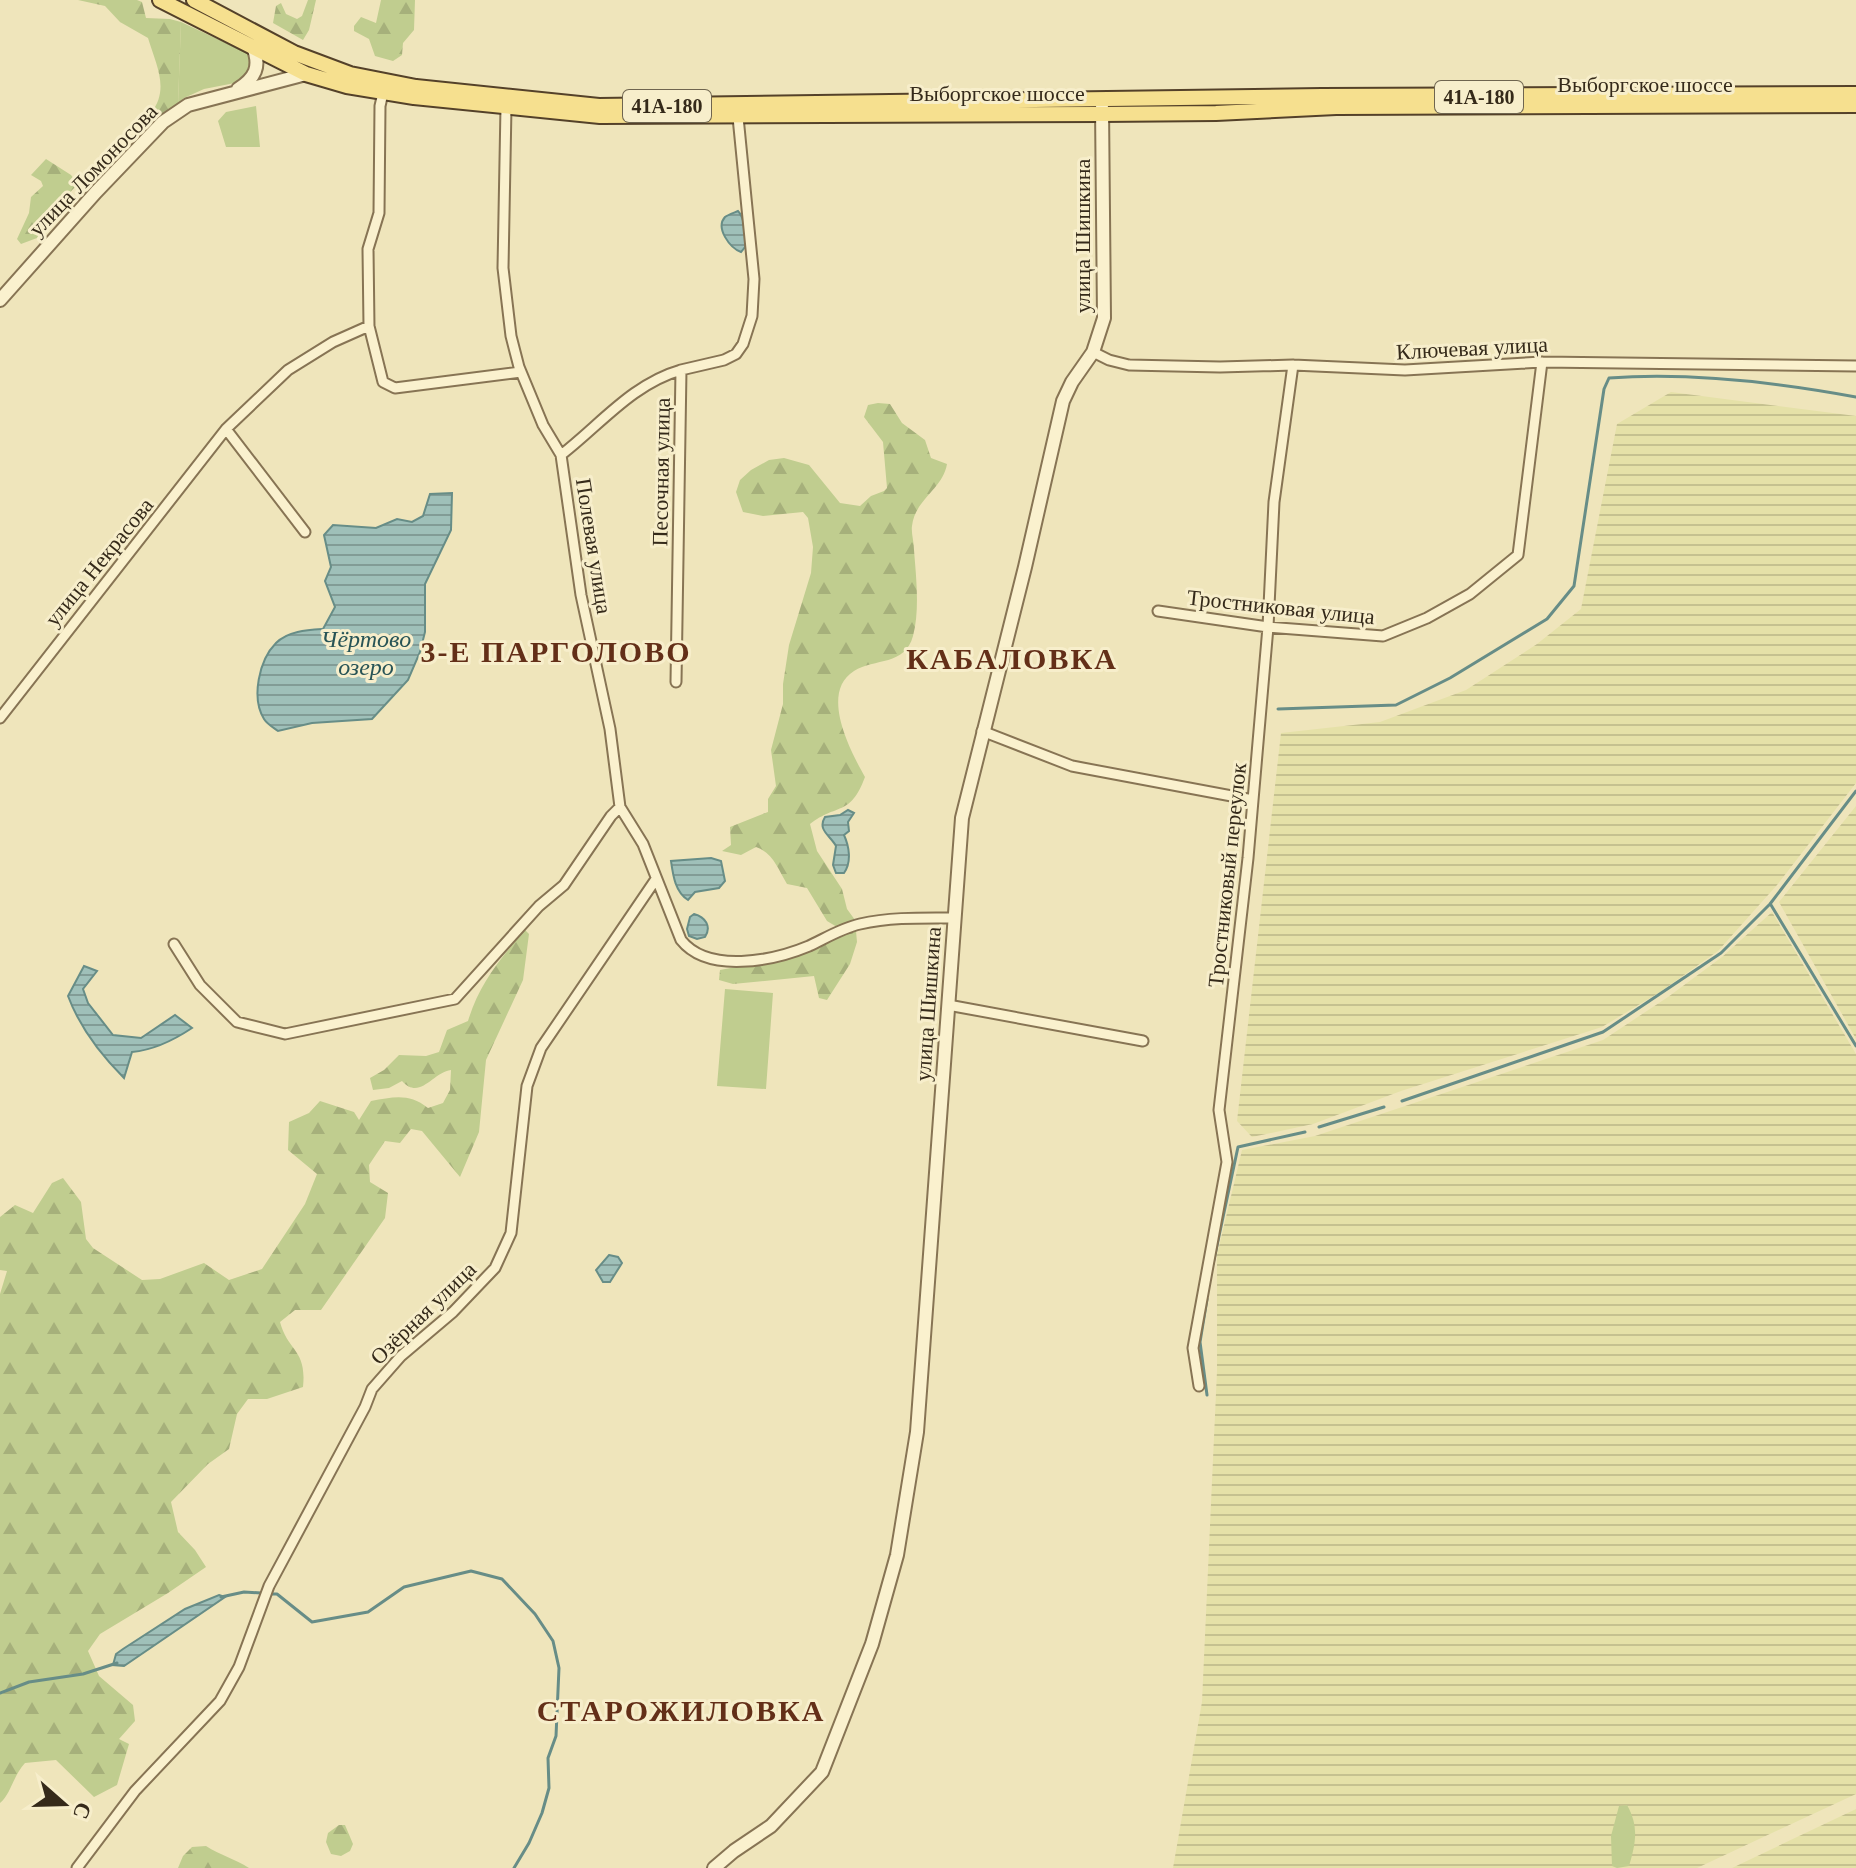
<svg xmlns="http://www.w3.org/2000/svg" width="1856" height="1868" font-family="'Times New Roman',serif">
<defs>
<pattern id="farmland-rules" width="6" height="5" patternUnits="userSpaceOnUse" patternTransform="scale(2)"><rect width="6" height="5" fill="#e5e1a8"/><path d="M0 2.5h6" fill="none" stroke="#c5c190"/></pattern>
<pattern id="forest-firs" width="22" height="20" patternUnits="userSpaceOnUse" patternTransform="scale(2)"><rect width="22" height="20" fill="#c0cd8f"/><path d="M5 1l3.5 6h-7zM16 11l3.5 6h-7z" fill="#a6b07b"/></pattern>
<pattern id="water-rules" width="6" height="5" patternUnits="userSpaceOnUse" patternTransform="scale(2)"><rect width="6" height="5" fill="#9fc0b9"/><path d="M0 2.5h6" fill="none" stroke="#829c96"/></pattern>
</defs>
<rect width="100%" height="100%" fill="#efe5bb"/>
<path fill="url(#farmland-rules)" d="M1671 392 1856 416V783L1777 885 1718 951 1660 992 1602 1027 1401 1091 1313 1124 1252 1137 1237 1121 1281 733 1380 722 1466 690 1537 644 1581 609 1617 424Z
M1856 806V1039L1779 902Z
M1772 912 1856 1054V1794L1697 1868H1173L1202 1702 1217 1371V1255L1242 1150 1315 1136 1603 1040 1668 997 1722 957Z
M1856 1809V1868H1732Z"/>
<path fill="#c0cd8f" d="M181 22 247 53 253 61V68L240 82 204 89 184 98 178 104Z
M256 106 260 147H226L218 121 226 112Z
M725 989 773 993 766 1089 717 1086Z
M1627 1805C1639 1826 1636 1843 1629 1866L1617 1868 1612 1866 1611 1836 1619 1806Z"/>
<path fill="url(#forest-firs)" d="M78 0H137L142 2 146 18 170 19 181 22 178 104 159 117 151 113C170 89 156 65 148 38L120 22 105 6Z
M308 0H316L309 30 303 40 273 23 276 6 281 3 286 14 297 19 302 16Z
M381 0H415L414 30 403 43 402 55 393 61 375 56 369 39 354 31V26L361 17 376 23Z
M46 159 71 175 78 184 51 212 37 238 21 244 17 239 29 213 31 197 43 186 41 181 31 175Z
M878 403 890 404 902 423 925 440 931 458 947 464C943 489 915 499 912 526 911 533 914 542 914 550 916 576 920 610 913 636 905 666 875 658 854 671 819 693 851 752 865 777 850 817 837 803 810 824L817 851 842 889 847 909 855 920 857 942 850 964 827 1000 819 998 814 976 733 984 719 980 720 970C760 962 814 962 842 930L827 921 807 888 787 884C778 869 773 853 756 847L741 855 722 851 731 845 730 827 768 812V799L776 786 771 750 783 704V684L789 645 811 573 813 547 808 518 803 512 763 516 743 512 736 492 740 480 751 470 769 460 784 458 809 465 840 503 860 506 871 496 884 491 887 488 883 442 864 417 868 405Z
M525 930 529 934 523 980 486 1060 479 1132 460 1177 422 1131 411 1129 400 1143 385 1141 369 1165 370 1182 388 1193 385 1218 321 1310H295L280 1322C288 1352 307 1349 303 1387L267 1399H248L237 1414 229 1449 208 1464 171 1502 178 1532 195 1550 206 1567 168 1593 100 1634 88 1651 99 1676 133 1705 135 1721 119 1739 129 1744 117 1785 94 1797 56 1760 25 1763C13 1776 11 1794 0 1803V1294L7 1271 0 1270V1217L15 1205 33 1213 52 1183 63 1178 81 1202 86 1239 93 1248 142 1280 160 1279 204 1263 229 1280 262 1269 305 1204 317 1174 288 1150 289 1122 309 1113 320 1101 354 1112 359 1120 371 1101C394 1097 409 1093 428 1108L443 1103 450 1090 451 1070C433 1072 420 1101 402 1081L389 1088 373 1090 370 1078 384 1070 399 1055 426 1056 439 1052 447 1030 468 1021C479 984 500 959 525 930Z
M339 1825H345L353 1844 350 1851 341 1856 331 1854 326 1842 328 1833Z
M206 1846C220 1855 235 1859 249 1868H178L183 1856 192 1847Z"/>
<path fill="url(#water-rules)" stroke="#678d87" stroke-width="2" d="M738 211C745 218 746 236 745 247L741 252C730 248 715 228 725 217 727 215 736 212 738 211Z
M452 493 451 530 425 584V632L420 652 408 680 372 719 312 723 278 731C274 728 267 724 264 719 251 698 259 660 276 643 288 631 307 630 323 629L335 607 325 581 331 567 324 535 333 525 376 528 397 519 412 522 423 516 430 494Z
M848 810 854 813 848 822 849 831 844 835C849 846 852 862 844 873H836L833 865 836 846C830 835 817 830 825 817L840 815Z
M711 858 721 861 725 881 719 888 695 892 688 900C675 892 673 875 671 861Z
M694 914C705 917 712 926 705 937L697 939 689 936 687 929 690 917Z
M84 966 97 971 83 989 88 1003 113 1035 141 1038 175 1015 192 1028C174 1040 154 1050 132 1052L124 1078C100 1054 80 1028 68 996Z
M609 1255 618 1257 622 1263 610 1282H603L596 1270Z
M219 1595 225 1597 124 1666 113 1665 116 1654 123 1649 185 1609Z"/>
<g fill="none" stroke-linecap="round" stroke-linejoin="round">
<path stroke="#678d87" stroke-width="3" d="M1278 709 1396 705 1450 678 1547 619 1574 586 1604 389 1609 378C1691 372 1775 382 1856 397
M1771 905 1856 1046
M1402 1101 1603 1032 1721 953 1770 904 1856 791
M1319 1127 1384 1107
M1213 1264 1238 1147 1305 1132
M1207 1299 1200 1342 1207 1395
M272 1594H277L312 1622 368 1612 404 1587 471 1571 502 1579 535 1614 553 1641 559 1668 556 1736 548 1758 549 1788 542 1813 529 1843 514 1868
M221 1597 244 1592 261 1593
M0 1693 29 1682 83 1674 117 1663"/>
<g stroke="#877454" stroke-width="13">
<path id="minor" d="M383 93 380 106 379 213 368 249 369 326 383 382 395 388 521 372
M1093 352 1109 360 1129 365 1220 367 1293 365 1405 370 1542 362 1856 366
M226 429 305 532
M561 455C600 425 632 384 681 370
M1158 611 1268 627 1383 636 1427 618 1470 594 1518 555 1542 362
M676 682 681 370 724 360 736 354 743 344 752 316 754 279 738 117
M0 718 226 429 288 370 333 342 369 326
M982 731 1072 766 1253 800
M620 807 643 844 681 940C708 974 773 961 809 946 826 938 842 928 860 924 891 917 922 918 953 918
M174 944 200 985 237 1022 285 1034 455 999 539 906 564 885 611 816 620 807 610 729 581 595 561 455 543 425 519 367 511 336 503 268 506 107
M948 1005 1143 1041
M1199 1386 1193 1348 1227 1162 1219 1110 1248 858 1268 627 1274 502 1293 365
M77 1868 135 1791 220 1701 239 1667 269 1586 365 1407 372 1389 401 1356 453 1312 495 1268 511 1233 527 1086 541 1048 656 879"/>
</g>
<g stroke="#877454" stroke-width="16">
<path id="tertiary" d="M238 89C255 78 261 67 253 47
M0 300 96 192 163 122 188 105 306 74
M714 1868 734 1851 771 1826 822 1772 872 1644 897 1555 917 1432 962 818 1025 567 1063 401 1072 382 1093 352 1104 318 1102 107"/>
</g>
<g stroke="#544129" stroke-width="18">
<path id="primary" d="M160 0 306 74 347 86 414 97 600 116 1102 114 1216 113 1336 107 1856 105
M194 0 294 53 350 74 416 87 599 106 1322 96 1856 94"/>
</g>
<use href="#minor" stroke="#faf1ce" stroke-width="9"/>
<use href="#tertiary" stroke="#faf1ce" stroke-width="12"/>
<use href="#primary" stroke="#f6e08f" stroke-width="14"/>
</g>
<g text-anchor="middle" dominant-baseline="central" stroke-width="6" stroke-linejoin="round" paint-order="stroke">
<g fill="#f7eecb" stroke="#6f654f" stroke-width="2">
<rect x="1435" y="81" width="88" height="32" rx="6"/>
<rect x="623" y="90" width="88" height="32" rx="6"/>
</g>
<g font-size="20" font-weight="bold" fill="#352a1a">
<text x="1479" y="97">41А-180</text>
<text x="667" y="106">41А-180</text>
</g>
<g font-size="22" fill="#352a1a" stroke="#f7eecb">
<text x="1645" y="84">Выборгское шоссе</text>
<text x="997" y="93">Выборгское шоссе</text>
<text transform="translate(93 170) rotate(-46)">улица Ломоносова</text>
<text transform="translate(1082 236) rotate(-90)">улица Шишкина</text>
<text transform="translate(1472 348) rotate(-3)">Ключевая улица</text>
<text transform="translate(661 472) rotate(-89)">Песочная улица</text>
<text transform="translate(594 546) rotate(81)">Полевая улица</text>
<text transform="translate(99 562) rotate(-51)">улица Некрасова</text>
<text transform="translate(1281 607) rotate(6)">Тростниковая улица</text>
<text transform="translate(1227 875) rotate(-84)">Тростниковый переулок</text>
<text transform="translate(928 1004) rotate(-86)">улица Шишкина</text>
<text transform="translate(423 1313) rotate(-44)">Озёрная улица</text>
</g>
<g font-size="24" font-style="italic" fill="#285456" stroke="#f7eecb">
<text x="366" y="639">Чёртово<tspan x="366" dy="28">озеро</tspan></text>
</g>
<g font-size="30" font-weight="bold" letter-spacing="2" fill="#632f18" stroke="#f7eecb">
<text x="556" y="651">3-Е ПАРГОЛОВО</text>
<text x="1012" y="658">КАБАЛОВКА</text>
<text x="681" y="1710">СТАРОЖИЛОВКА</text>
</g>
</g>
<g transform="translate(64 1804) rotate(110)" stroke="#f7eecb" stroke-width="6" paint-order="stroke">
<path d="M0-6L14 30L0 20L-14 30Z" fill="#352a1a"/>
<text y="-12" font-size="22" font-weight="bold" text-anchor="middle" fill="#352a1a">С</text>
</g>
</svg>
